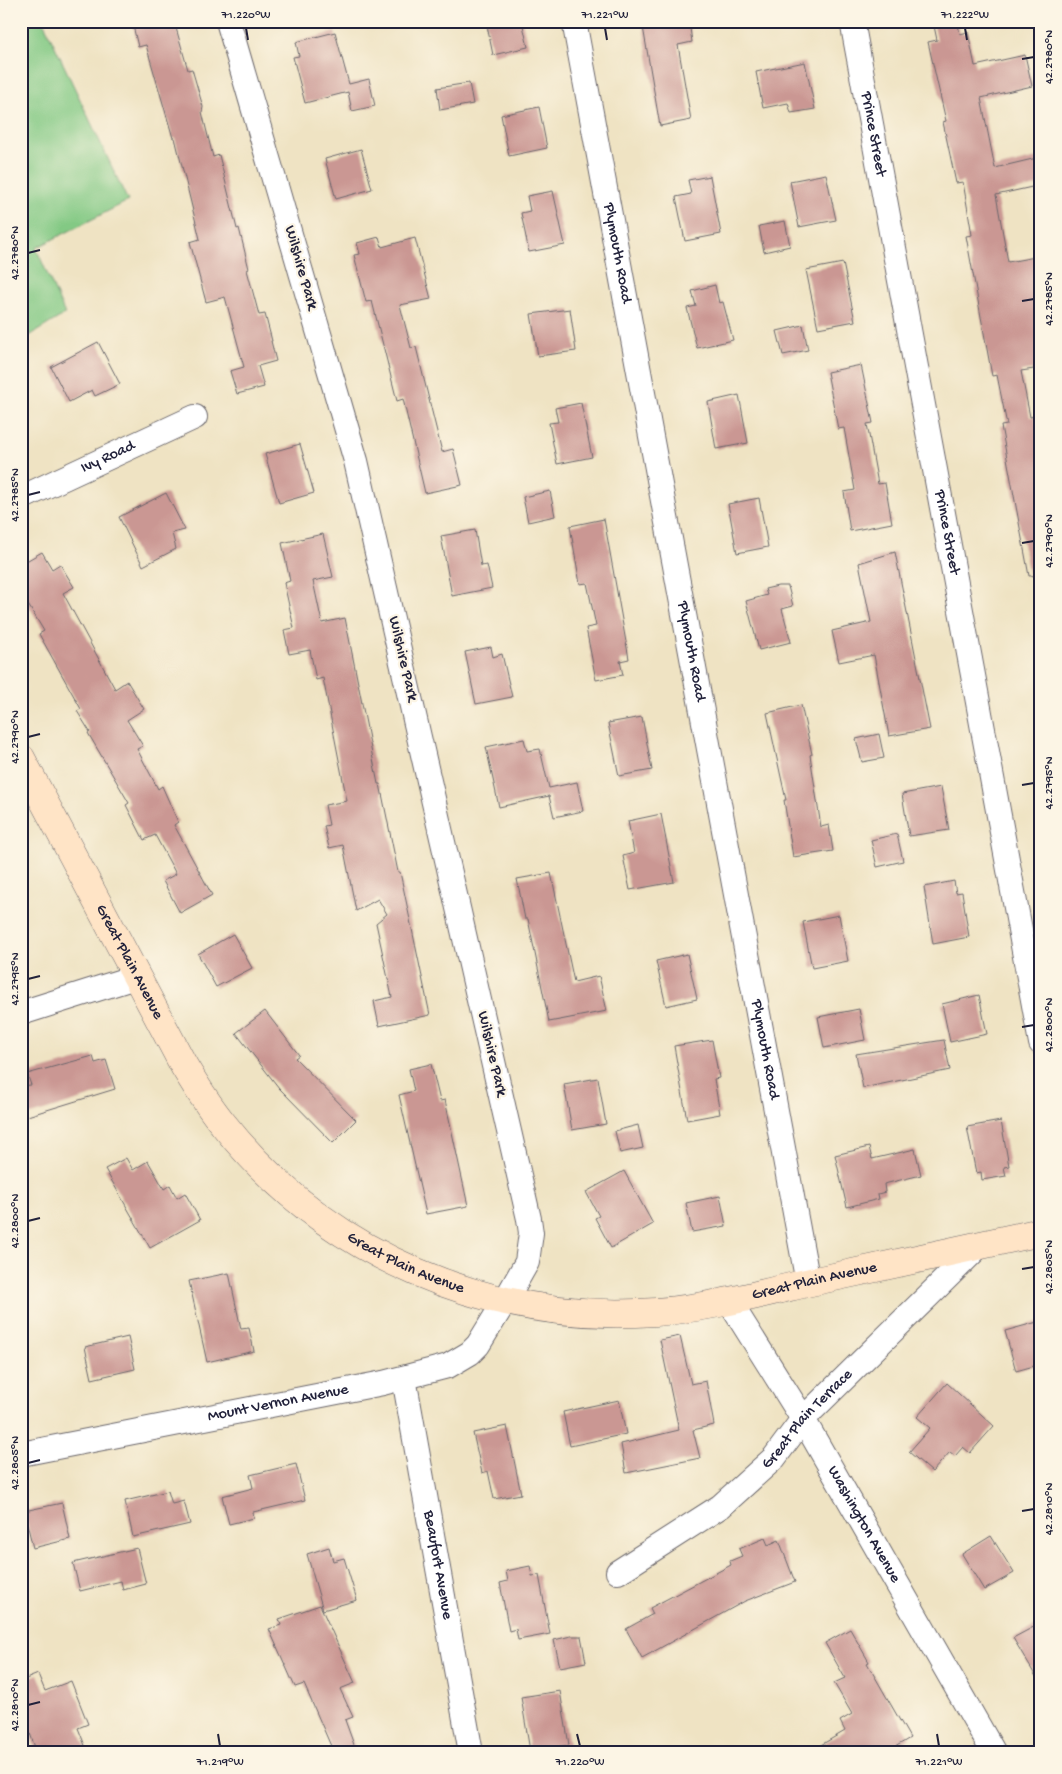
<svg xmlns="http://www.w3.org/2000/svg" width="1062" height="1774" font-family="'Gochi Hand',sans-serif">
<rect width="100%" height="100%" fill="#fcf5e5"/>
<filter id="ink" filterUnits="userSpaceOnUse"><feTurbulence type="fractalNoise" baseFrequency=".02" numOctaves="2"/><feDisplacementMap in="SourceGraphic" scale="10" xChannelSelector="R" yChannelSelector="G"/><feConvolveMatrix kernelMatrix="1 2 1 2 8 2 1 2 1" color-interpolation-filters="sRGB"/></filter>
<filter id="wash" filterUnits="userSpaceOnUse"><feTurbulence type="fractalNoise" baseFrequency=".0096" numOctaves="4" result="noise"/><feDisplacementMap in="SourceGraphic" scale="20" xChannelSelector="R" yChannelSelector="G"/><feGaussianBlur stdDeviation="1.12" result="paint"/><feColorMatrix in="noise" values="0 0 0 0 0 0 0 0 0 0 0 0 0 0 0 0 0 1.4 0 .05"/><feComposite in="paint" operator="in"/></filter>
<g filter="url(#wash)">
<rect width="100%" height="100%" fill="#efe3c3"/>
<path fill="#83c984" stroke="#527660" d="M21 21H43L128 201 36 248 65 314 21 341Z"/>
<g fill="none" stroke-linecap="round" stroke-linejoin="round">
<path stroke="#7cb3eb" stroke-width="9" d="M21 212V228"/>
</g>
<g id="blocks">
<path fill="#ca9793" d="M132 21H174L188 70 192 69 203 107 202 112 213 157 219 155 237 229 239 228 249 269 247 270 259 315 265 314 272 341H271L276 361 258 366 264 387 237 394 230 371 244 367 225 297 206 302 190 242 200 239 175 138H173L146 45 138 47Z
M486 21H522L528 47 493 55Z
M642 21H689L692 42 678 45 691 120 660 126Z
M952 21H957L960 34 968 32 975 66 1025 55 1032 86 981 98 995 168 1041 157V185L996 195 1008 262 1041 256V365L1034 366V369L1021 371 1030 417 1035 416 1041 448V575L1029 576 1001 426 1007 425 997 375 992 376 966 236 972 235 963 182 956 183 943 122 946 121 928 42 937 40 934 26Z
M335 32 349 84 369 79 375 106 352 111 348 92 305 103 293 57 299 56 296 42Z
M805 62 815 109 791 113 788 103 763 108 756 72Z
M469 83 473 104 440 110 437 88Z
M539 107 547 148 509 156 501 115Z
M361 149 372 189 336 199 325 159Z
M826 174 836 220 799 227 790 181Z
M710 176 721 234 685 241 676 197 691 194 688 180Z
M553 191 565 245 529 252 521 213 530 211 527 196Z
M785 221 790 246 764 252 759 226Z
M379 237 382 247 415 238 431 299 400 305 411 348 416 347 442 452 453 449 462 485 425 493 403 399 397 401 372 301 366 302 354 255 360 254 357 243Z
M843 263 855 321 818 328 806 270Z
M715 285 719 303 723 302 733 340 697 348 687 308 696 306 692 291Z
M570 309 576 351 538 356 531 314Z
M803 325 808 350 783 355 777 331Z
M98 342 120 384 95 396 92 390 69 402 51 367Z
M861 365 873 423 867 424 878 484 885 483 892 523 850 531 844 492 855 490 844 428 838 429 827 372Z
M739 395 748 443 716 449 708 402Z
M581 403 592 457 557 464 549 423 558 422 555 408Z
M300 444 314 493 279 503 265 454Z
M550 491 555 516 528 522 523 497Z
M166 493 185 530 172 533 176 549 143 566 119 517Z
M759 498 768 547 737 553 728 504Z
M604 519 629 659 620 661 623 675 596 680 586 628 596 626 587 583 580 584 570 526Z
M475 530 481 566 487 565 492 588 452 596 441 536Z
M323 534 333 577 313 581 322 623 345 618 378 784H380L398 872H400L430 1015 379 1026 374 1001 392 997 376 923 387 914 378 899 356 911 343 845 329 848 324 826 329 825 325 805 347 801 323 678 316 680 310 650 289 654 284 630 294 628 284 583 290 581 282 543Z
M42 552 52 569 60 564 74 587 63 593 115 689 127 681 144 709 127 720 143 746 137 749 158 789 162 786 178 822 174 825 212 895 180 913 163 881 176 874 155 835 144 840 126 805 129 803 88 733 90 732 77 711 81 709 39 634 44 631 21 593V564Z
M895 552 930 729 889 736 874 655 839 662 832 631 871 622 859 563Z
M778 586H788L793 606 782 609 791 642 759 650 746 601 767 595 765 589Z
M491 647 493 657 502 654 512 697 476 704 465 652Z
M801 705 812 754 810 755 821 827 829 825 833 851 793 857 784 800H786L767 713Z
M642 717 652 770 619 776 608 723Z
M879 734 884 758 862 762 856 739Z
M524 739 527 751 540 749 549 788 577 782 583 811 554 817 549 796 499 807 486 747Z
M941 787 949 830 909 836 902 794Z
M661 814 674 882 630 890 623 856 634 853 628 821Z
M897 834 903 861 877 867 871 840Z
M551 873 574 982 599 976 607 1011 549 1022 528 919H525L517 879Z
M954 881 956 893 962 892 969 937 933 944 924 887Z
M839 915 848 961 812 968 803 922Z
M233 934 252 968 216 987 198 954Z
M687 954 697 999 666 1006 656 961Z
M979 995 987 1034 950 1042 942 1004Z
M859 1009 865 1040 824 1048 818 1017Z
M265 1011 299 1055 295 1058 356 1120 333 1143 279 1088 236 1033Z
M712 1040 719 1078 714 1079 720 1114 687 1120 674 1046Z
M944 1040 950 1070 863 1088 856 1054Z
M93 1056 95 1063 106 1060 115 1089 21 1118V1086L31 1085 27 1074Z
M431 1064 440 1101 445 1100 468 1206 426 1214 399 1095 414 1091 409 1069Z
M598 1078 606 1124 572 1130 564 1084Z
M1001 1121 1009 1166 1004 1167 1006 1176 982 1180 981 1172 976 1173 967 1127Z
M638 1125 643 1148 620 1153 615 1131Z
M869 1147 872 1159 915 1149 921 1175 884 1184 885 1192 878 1194 879 1199 847 1207 835 1155Z
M126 1158 133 1170 148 1161 164 1189 170 1185 177 1198 185 1193 200 1220 150 1248 105 1169Z
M624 1171 653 1224 611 1248 595 1218 599 1216 586 1192Z
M720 1196 726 1226 692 1232 686 1203Z
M229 1273 241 1329 249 1328 254 1351 207 1362 189 1281Z
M1041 1321V1364L1016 1371 1005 1331Z
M680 1336 691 1384 706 1381 714 1425 693 1430 700 1458 626 1473 621 1444 679 1430 660 1340Z
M128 1337 135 1369 92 1379 85 1347Z
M947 1383 994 1426 970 1453 963 1447 955 1456 950 1452 932 1472 909 1452 930 1428 917 1417Z
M619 1400 626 1434 570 1446 563 1412Z
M507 1426 521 1494 494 1499 488 1471 482 1473 473 1433Z
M296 1464 305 1500 253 1512 254 1518 229 1524 222 1496 253 1488 250 1475Z
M168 1491 172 1504 184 1501 190 1524 133 1537 125 1501Z
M62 1503 70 1539 33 1548 24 1511Z
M991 1536 1014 1573 984 1590 962 1554Z
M765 1538 768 1545 779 1540 795 1582 745 1601 642 1658 626 1629 653 1614 650 1608 731 1565 730 1561 742 1556 739 1549Z
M329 1547 333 1561 344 1558 357 1600 323 1610 307 1554Z
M137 1548 146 1584 123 1590 121 1581 80 1591 73 1563Z
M530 1566 532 1576 539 1575 550 1634 518 1640 516 1629 509 1631 500 1583 508 1581 506 1571Z
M320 1605 355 1683 340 1689 353 1717 345 1720 357 1753H334L304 1684 295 1687 269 1629 281 1625 279 1619Z
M1041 1623V1685L1013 1638Z
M850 1629 869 1662 867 1663 910 1738 885 1753H807L845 1731 840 1721 852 1714 834 1683 845 1678 825 1643Z
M571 1636H581L586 1662 560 1667 554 1640Z
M38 1674 45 1691 71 1681 88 1724 78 1728 88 1753H37L26 1722 21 1724V1681Z
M560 1691 569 1745 530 1751 521 1697Z"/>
</g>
</g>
<g filter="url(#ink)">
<use href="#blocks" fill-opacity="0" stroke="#6a666b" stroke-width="1"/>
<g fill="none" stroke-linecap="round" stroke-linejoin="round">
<g stroke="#6a666b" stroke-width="26">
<g id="minor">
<path id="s1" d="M574 21 808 1283"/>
<path id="s2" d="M852 21 1041 1043"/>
<path id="s3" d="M21 498 195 417"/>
<path d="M21 1013 135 977"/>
<path id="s4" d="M729 1301 803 1419 994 1753"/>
<path id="s5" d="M404 1378 471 1753"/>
<path id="s6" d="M21 1454 383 1383 448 1366 470 1353 478 1345 505 1301 527 1262 531 1233 529 1219 356 461 228 21"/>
<path id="s7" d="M618 1572 721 1506 774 1458 803 1419 980 1245"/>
</g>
</g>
<g stroke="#6a666b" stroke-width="29">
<g id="secondary">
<path id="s8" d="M21 758 184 1066C196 1086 209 1107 224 1125 328 1256 490 1324 656 1312 708 1308 760 1294 811 1282 888 1265 964 1249 1041 1232"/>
</g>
</g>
<use href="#minor" stroke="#fff" stroke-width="24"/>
<use href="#secondary" stroke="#ffe4c6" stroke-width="28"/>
</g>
</g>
<path fill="none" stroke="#22223b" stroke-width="2" d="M246 28 248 40M605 28 607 40M965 28 967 40M1022 59 1034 57M28 253 40 250M1022 301 1034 299M28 495 40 492M1022 543 1034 541M28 737 40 734M1022 785 1034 783M28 979 40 976M1022 1027 1034 1025M28 1221 40 1218M1022 1269 1034 1267M28 1463 40 1460M1022 1511 1034 1509M28 1705 40 1702M218 1734 220 1746M577 1734 580 1746M937 1734 939 1746"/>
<g text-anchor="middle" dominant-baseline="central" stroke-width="4.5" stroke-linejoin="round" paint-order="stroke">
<g font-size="16" fill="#22223b" stroke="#fcf5e5">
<text stroke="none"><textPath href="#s2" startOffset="115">Prince Street</textPath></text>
<text stroke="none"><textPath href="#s1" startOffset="236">Plymouth Road</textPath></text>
<text transform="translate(300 268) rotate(74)">Wilshire Park</text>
<text stroke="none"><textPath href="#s3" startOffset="96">Ivy Road</textPath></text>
<text stroke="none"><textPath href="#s2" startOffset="520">Prince Street</textPath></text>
<text stroke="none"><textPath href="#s1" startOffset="641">Plymouth Road</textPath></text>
<text transform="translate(402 659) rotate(77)">Wilshire Park</text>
<text stroke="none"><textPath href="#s8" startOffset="231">Great Plain Avenue</textPath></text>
<text stroke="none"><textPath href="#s1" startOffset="1046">Plymouth Road</textPath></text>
<text transform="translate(491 1054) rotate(77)">Wilshire Park</text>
<text stroke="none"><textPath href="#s8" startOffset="651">Great Plain Avenue</textPath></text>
<text stroke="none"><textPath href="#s8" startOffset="1071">Great Plain Avenue</textPath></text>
<text stroke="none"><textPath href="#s6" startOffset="262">Mount Vernon Avenue</textPath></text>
<text stroke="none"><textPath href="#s7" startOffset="245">Great Plain Terrace</textPath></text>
<text stroke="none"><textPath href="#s4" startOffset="261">Washington Avenue</textPath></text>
<text stroke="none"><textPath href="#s5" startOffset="190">Beaufort Avenue</textPath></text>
</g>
</g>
<rect width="1062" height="1774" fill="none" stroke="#fcf5e5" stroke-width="55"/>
<rect x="28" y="28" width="1006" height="1718" fill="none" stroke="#22223b" stroke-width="2"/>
<g font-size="12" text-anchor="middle" fill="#22223b">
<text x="246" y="18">71.220°W</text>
<text x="605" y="18">71.221°W</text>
<text x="965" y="18">71.222°W</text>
<text transform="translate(1048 57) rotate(-90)" y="4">42.2780°N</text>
<text transform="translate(14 253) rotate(-90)" y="4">42.2780°N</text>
<text transform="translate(1048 299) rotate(-90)" y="4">42.2785°N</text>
<text transform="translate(14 495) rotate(-90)" y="4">42.2785°N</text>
<text transform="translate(1048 541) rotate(-90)" y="4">42.2790°N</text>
<text transform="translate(14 737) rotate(-90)" y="4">42.2790°N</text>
<text transform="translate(1048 783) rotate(-90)" y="4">42.2795°N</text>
<text transform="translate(14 979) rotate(-90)" y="4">42.2795°N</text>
<text transform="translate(1048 1025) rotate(-90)" y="4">42.2800°N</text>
<text transform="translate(14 1221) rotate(-90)" y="4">42.2800°N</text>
<text transform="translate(1048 1267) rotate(-90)" y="4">42.2805°N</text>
<text transform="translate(14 1463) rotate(-90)" y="4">42.2805°N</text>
<text transform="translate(1048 1509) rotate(-90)" y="4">42.2810°N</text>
<text transform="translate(14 1705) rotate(-90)" y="4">42.2810°N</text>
<text x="220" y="1765">71.219°W</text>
<text x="580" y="1765">71.220°W</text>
<text x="939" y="1765">71.221°W</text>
</g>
</svg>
